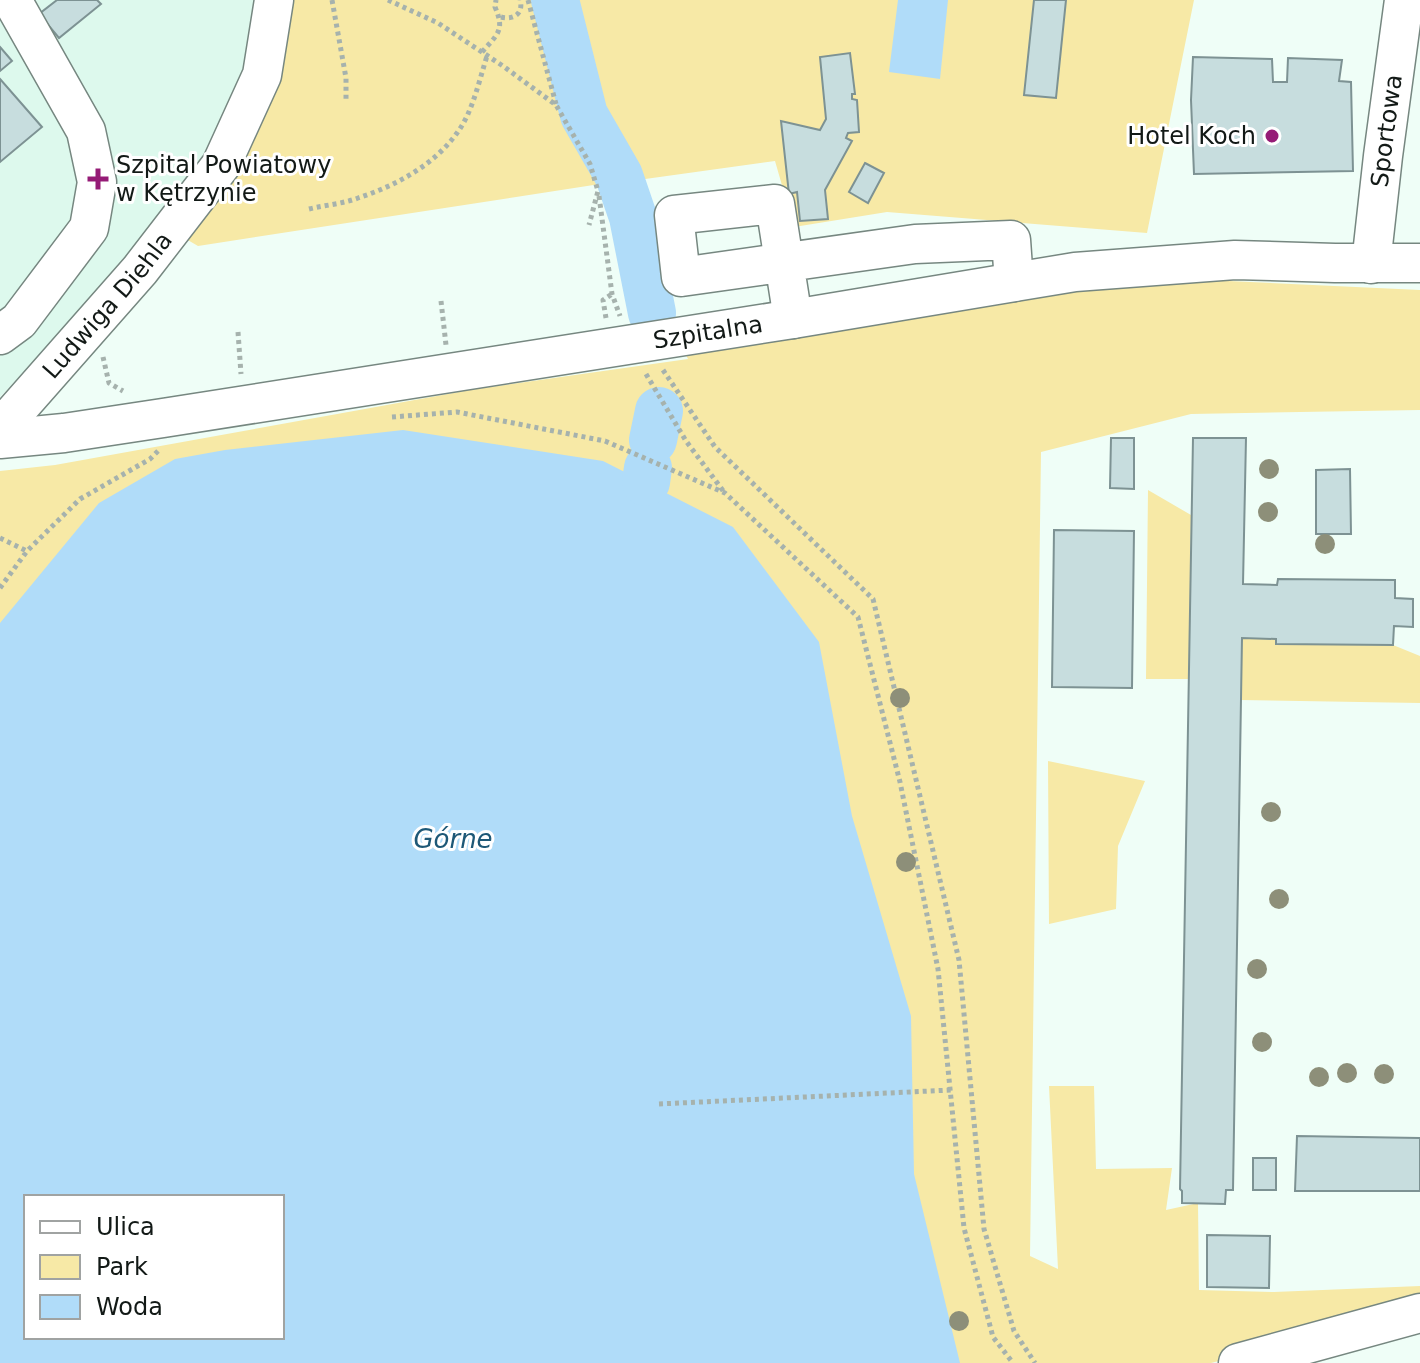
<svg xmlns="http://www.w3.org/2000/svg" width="1420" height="1363" font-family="'DejaVu Sans',sans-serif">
<rect width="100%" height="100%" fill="#effef7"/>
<path fill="#ddf9ed" d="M0 0H277L264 62 162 225 0 397Z"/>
<path fill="#f7e9a6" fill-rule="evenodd" d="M277 0H555L584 115 619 176 600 184 198 246 162 225 229 134Z
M576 0H1194L1147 233 887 212 794 227 775 161 638 180 596 105Z
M1207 280 1420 290V410L1191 414 1041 452 1030 1256 1058 1269 1049 1086H1094L1096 1169 1172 1168 1166 1210 1198 1203 1199 1290 1274 1292 1420 1286V1309L1211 1363H0V471L55 465 470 390 688 359 682 347 1000 285ZM26 1197H282V1337H26Z
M1148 490 1191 515 1189 679H1146Z
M1242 638 1276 639 1277 644 1393 645 1420 656V703L1241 700Z
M1048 761 1145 781 1118 846 1116 909 1049 924Z"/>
<path fill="#b0dcf9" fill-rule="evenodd" d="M898 0H948L940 79 889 72Z
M403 430 603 461 733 527 819 642 852 816 911 1016 914 1174 960 1363H0V623L99 503 175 459 225 450ZM282 1197V1337H26V1197Z"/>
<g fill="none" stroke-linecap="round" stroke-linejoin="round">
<path stroke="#b0dcf9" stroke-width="48" d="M555 0 584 115 619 176 633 217 652 313
M653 440 659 411
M646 482 648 468"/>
</g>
<path fill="#c7ddde" stroke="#7d9293" stroke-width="2" d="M57 0H97L101 4 59 38 39 14Z
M1034 0H1066L1056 98 1024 95Z
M0 47 12 61 0 71Z
M850 53 855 94H852V99L857 100 859 132 848 133 846 138 852 141 825 190 828 219 800 221 797 192 789 194 781 121 820 130 826 119 820 57Z
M1193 57 1272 59 1273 82H1287L1288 58 1342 60 1339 81 1351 82 1353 171 1194 174 1191 100Z
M0 79 42 127 0 162Z
M865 163 884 173 868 203 849 192Z
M1111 438H1134V489L1110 488Z
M1193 438H1246L1243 584 1277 585 1278 579 1395 580V598L1413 599V627L1394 626 1393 645 1276 644V639L1242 638 1233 1190H1226L1225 1204 1182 1203V1191L1180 1189Z
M1350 469 1351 534H1316V470Z
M1054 530 1134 531 1132 688 1052 687Z
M1297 1136 1420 1138V1191H1295Z
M1253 1158H1276V1190H1253Z
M1207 1235 1270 1236 1269 1288 1207 1287Z"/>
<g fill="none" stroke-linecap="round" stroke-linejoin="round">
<g stroke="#768780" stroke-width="41">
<g id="minor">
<path id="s1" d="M1371 264 1383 156 1404 0"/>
<path d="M793 319 775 204 674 215 681 277 915 244 1011 240 1014 282"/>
<path d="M0 335 19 321 89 228 97 182 86 131 12 0"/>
<path id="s2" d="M0 429 140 270 221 165 262 75 274 0"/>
<path id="s3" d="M0 439 64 433 163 418 793 319 1075 272 1235 260 1335 263H1420"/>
<path d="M1238 1363 1420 1313"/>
</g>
</g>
<path stroke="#a6b2ad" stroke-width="5" stroke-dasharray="4 4" stroke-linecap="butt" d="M332 0 346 78V99
M388 0 438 23 503 66 556 105 590 164 598 191 589 225
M528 0 556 104
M501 17C513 20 524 14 520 0
M482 52C498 34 505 30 495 7L496 0
M599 196 612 294 620 316
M309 209C325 205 342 204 358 198 401 184 448 158 468 114 476 96 481 75 487 56
M441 301 446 345
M606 318 603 300 612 294
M238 332 241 374
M103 357 109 383 123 391
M663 370 715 447 873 599 959 960 984 1229 1014 1331 1035 1363
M646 374 686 441 724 492
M392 417 457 412 605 441 725 493 858 617 900 782 938 969 964 1228 993 1337 1013 1363
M0 538 27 551
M0 588 27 551 80 499 150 459 159 450
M659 1104 951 1090"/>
<use href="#minor" stroke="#fff" stroke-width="38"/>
</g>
<g fill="#8d8f79">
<circle cx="1269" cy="469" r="10"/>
<circle cx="1268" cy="512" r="10"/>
<circle cx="1325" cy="544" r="10"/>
<circle cx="900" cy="698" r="10"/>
<circle cx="1271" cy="812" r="10"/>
<circle cx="906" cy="862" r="10"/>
<circle cx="1279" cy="899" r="10"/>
<circle cx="1257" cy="969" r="10"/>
<circle cx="1262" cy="1042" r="10"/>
<circle cx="1347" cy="1073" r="10"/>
<circle cx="1384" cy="1074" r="10"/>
<circle cx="1319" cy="1077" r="10"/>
<circle cx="959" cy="1321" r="10"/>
</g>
<g fill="#951b76" stroke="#fff" stroke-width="3">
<circle cx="1272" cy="136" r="8"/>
<path d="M94 167h8v8h8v8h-8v8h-8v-8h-8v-8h8z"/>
</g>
<g text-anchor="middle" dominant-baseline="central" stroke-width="6" stroke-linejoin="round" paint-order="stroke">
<g font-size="24" fill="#121916" stroke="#fff">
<text stroke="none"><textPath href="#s1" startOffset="134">Sportowa</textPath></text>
<text stroke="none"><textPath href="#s2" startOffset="164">Ludwiga Diehla</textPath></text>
<text stroke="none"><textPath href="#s3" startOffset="716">Szpitalna</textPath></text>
</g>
<g font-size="24" fill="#121916" stroke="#fff" text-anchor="end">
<text x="1256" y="136">Hotel Koch</text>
<text x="116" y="165" text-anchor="start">Szpital Powiatowy<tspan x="116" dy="28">w Kętrzynie</tspan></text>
</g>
<g font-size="26" font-style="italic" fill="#1d5877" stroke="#fff">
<text x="453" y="839">Górne</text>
</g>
</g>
<rect x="24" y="1195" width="260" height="144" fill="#ffffff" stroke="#a0a3a2" stroke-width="2"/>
<rect x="40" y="1221" width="40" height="12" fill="#ffffff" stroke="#a0a3a2" stroke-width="2"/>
<text x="96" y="1235" font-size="24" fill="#121916">Ulica</text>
<rect x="40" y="1255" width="40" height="24" fill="#f7e9a6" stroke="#a0a3a2" stroke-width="2"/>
<text x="96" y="1275" font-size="24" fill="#121916">Park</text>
<rect x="40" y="1295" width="40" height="24" fill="#b0dcf9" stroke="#a0a3a2" stroke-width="2"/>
<text x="96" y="1315" font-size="24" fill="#121916">Woda</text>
</svg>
